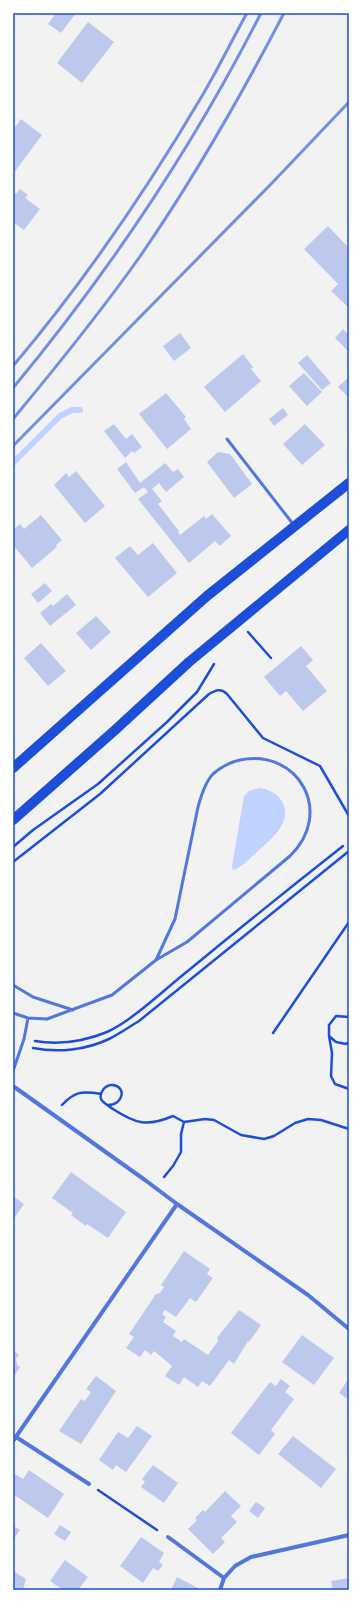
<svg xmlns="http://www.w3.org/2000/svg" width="362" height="1603" font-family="Manrope,sans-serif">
<rect width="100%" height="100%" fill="#f2f2f2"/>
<path fill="#bfd3fe" d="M260 788C268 789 276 793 281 800 295 822 270 840 255 854 249 859 241 868 233 870L232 866 244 796 249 791Z"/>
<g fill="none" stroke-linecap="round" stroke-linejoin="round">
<path stroke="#bfd3fe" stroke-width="6" d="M13 463 60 416 72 410H80"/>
</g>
<path fill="#bdc9ec" d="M56 13H76L61 33 48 24Z
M88 22 114 42 82 83 57 63Z
M21 119 42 135 13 174V130Z
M20 189 28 195 25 198 40 209 24 230 13 222V192L16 194Z
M328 226 349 248V308L331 291 338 284 304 249Z
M343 329 349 335V352L335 338Z
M180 333 191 348 174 361 163 346Z
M243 354 253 367 251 369 261 381 225 412 204 387Z
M307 355 331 383 322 390 298 363Z
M304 373 322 392 307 406 289 386Z
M349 377V398L338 387Z
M166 393 186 417 184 419 191 429 167 449 139 414Z
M283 408 288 415 274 426 269 419Z
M114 424 126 439 132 434 142 447 134 453 132 451 125 458 104 431Z
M305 424 325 445 302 465 283 444Z
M218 452 230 454 252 484 234 498 207 462Z
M126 462 140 483 165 463 173 472 178 469 184 477 166 492 159 483 152 489 162 501 158 504 179 531 178 532 180 535 204 516 206 519 212 514 231 536 220 546 215 541 189 563 138 499 148 492 144 487 135 493 117 469Z
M76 471 105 506 85 523 54 485 66 473 69 477Z
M41 515 62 540 56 545 57 547 32 568 13 545V530L20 524 24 529Z
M153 543 177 573 148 597 115 558 130 546 138 555Z
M45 583 52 591 38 603 31 594Z
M67 594 76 605 50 626 40 613 51 604 53 606Z
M96 616 111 632 91 650 76 633Z
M41 643 66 671 48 686 24 658Z
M301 646 313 660 306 666 327 691 303 711 286 691 280 696 264 677Z
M71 1172 126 1212 108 1238 87 1224 86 1226 79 1221 71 1215 73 1213 52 1198Z
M13 1196 24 1204 13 1220Z
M184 1251 210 1269 207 1274 213 1278 196 1302 190 1298 176 1317 165 1310 162 1314 166 1317 163 1322 176 1331 173 1336 182 1342 184 1339 208 1355 218 1341 217 1338 220 1334 239 1310 261 1325 249 1342 248 1341 234 1364 229 1360 210 1386 202 1381 198 1387 184 1377 179 1385 165 1376 172 1366 154 1351 151 1355 145 1350 140 1357 126 1348 134 1337 129 1334 156 1294 160 1293 164 1287 161 1285Z
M302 1335 334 1358 314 1385 282 1362Z
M13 1350 19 1355 16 1358 17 1365 20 1367 13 1378Z
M96 1376 116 1391 81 1444 59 1431 81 1399 85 1401 91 1392 86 1389Z
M349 1378V1400L339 1393Z
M281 1379 290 1386 285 1392 294 1399 271 1430 275 1434 259 1455 231 1433 270 1382 276 1386Z
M137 1426 152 1436 126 1472 116 1465 113 1470 99 1460 118 1432 128 1438Z
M293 1436 336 1469 321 1488 278 1454Z
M153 1465 178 1483 164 1503 141 1487 145 1482 142 1479Z
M29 1470 64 1494 48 1518 13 1494V1477L15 1474 23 1479Z
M225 1491 241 1506 231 1516 237 1522 221 1538 225 1542 213 1554 188 1529 197 1520 195 1518 203 1510 205 1512Z
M256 1502 265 1508 258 1518 249 1511Z
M60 1525 71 1532 65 1541 54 1534Z
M13 1526 20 1530 13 1540Z
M141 1537 164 1553 159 1562 163 1565 158 1571 153 1568 143 1583 120 1566Z
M65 1560 88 1577 78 1590H63L50 1581Z
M13 1571 26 1579 23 1590H13Z
M177 1577 198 1588 197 1590H171Z
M349 1578V1590H333L331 1581Z"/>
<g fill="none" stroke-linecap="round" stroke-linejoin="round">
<path stroke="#1d4ed8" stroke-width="2.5" d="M248 632 271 658
M13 847 33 830 98 784 167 722 197 692 214 664
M13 862 100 794 209 694C216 690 221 688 227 694L263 738 320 766 349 816
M349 1017 336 1016 329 1025V1036L336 1042 346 1044 349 1042
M273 1033 349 922
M329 1036 332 1053 331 1076 335 1084 349 1089
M35 1041C59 1045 85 1041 107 1032 132 1021 166 988 189 970 240 928 291 887 343 846
M33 1048C58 1053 86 1050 109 1039 119 1034 129 1027 139 1021L349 851
M62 1105C75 1091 82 1091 101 1094
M108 1105C123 1105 127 1087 113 1085 106 1084 99 1092 101 1099 103 1103 109 1106 113 1109 136 1124 147 1127 173 1116L184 1122
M164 1177 173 1166 181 1152V1134L184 1122 205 1119 214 1120 241 1135 264 1139 274 1136 295 1123 308 1119 321 1120 349 1129
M98 1490 157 1530"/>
<path stroke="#5277de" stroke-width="3" d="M227 439 293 524
M13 985 33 997 73 1010
M13 1013 28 1018 47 1019 112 995 156 960 187 942 290 856C334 814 300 748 240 760 231 762 221 767 213 774 205 782 201 796 198 807L175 919 156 960
M13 1071 24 1039 28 1018"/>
<path stroke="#5277de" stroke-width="4" d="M13 1086 145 1180 177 1204 308 1295 349 1329
M16 1437 89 1484
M13 1441 177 1204
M168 1537 224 1578
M220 1590 224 1578 235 1566 251 1557 349 1535"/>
<path stroke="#1d4ed8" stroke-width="10" d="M13 768 207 596 349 483
M13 820 114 731 189 662 349 530"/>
<path stroke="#7290e2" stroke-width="3" d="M13 366C84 282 146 191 202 96 218 69 232 40 247 13
M13 388C109 272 193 147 261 13
M13 419C57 366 101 312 141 255 194 178 241 96 284 13
M13 446 273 182 349 102"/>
</g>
<rect width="362" height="1603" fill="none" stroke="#ffffff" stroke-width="28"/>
<rect x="14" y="14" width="334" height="1575" fill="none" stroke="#1d4ed8" stroke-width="1.5"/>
</svg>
